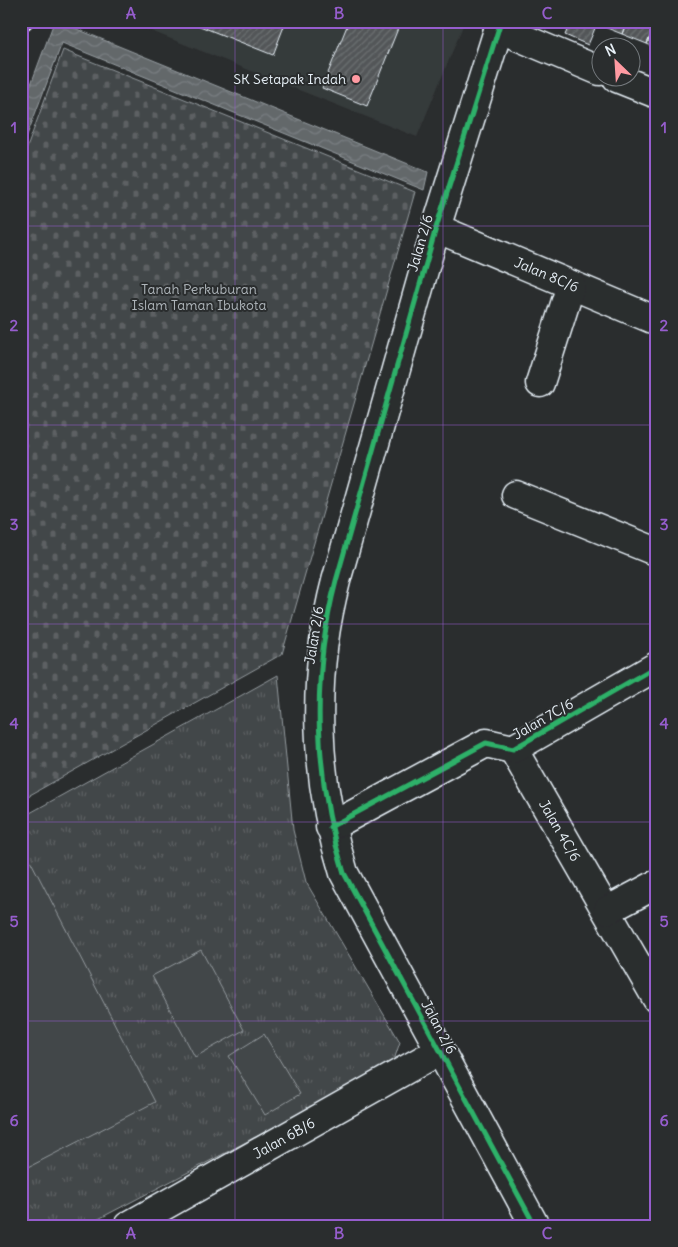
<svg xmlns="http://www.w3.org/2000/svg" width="678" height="1247" font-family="Delius,sans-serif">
<defs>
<pattern id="cemetery-stones" width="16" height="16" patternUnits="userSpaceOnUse" patternTransform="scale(1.25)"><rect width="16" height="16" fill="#424648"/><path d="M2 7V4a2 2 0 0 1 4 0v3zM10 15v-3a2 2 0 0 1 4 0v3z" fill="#5d6163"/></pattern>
<pattern id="park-tufts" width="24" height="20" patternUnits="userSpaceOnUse" patternTransform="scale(1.25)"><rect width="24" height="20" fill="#424648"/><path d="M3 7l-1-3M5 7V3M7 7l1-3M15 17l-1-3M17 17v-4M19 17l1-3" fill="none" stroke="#5d6163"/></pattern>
<pattern id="water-waves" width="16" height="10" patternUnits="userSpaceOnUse" patternTransform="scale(1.25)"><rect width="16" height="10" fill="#63686b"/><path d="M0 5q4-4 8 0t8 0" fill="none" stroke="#797e81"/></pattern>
<pattern id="building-hatch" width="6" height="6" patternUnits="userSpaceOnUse" patternTransform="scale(1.25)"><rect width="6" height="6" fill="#535759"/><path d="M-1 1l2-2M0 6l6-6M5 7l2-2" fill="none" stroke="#6c7072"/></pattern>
</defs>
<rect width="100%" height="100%" fill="#2a2d2e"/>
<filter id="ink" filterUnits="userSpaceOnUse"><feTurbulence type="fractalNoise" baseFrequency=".02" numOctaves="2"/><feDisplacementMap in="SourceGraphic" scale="10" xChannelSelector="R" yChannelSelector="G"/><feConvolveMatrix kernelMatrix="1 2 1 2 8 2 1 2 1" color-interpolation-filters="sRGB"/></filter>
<g filter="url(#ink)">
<path fill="#363a3b" d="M126 21H465L417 137Z"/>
<path fill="url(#cemetery-stones)" stroke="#959ca0" d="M63 50 415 192 282 654 21 800V164Z"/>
<path fill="url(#park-tufts)" stroke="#959ca0" d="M278 675 293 830 306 882 400 1042 392 1066 85 1226H21V818Z"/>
<path fill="#424648" stroke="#959ca0" d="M27 854 155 1102 21 1171V857Z
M201 950 244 1030 195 1057 152 976Z
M264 1034 300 1094 265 1115 229 1056Z"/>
<path fill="url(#water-waves)" stroke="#989fa3" d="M54 22 62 23 428 172 424 190 62 43 21 151V111Z"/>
<path fill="url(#building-hatch)" stroke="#e8f1f8" d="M187 21H286L273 55Z
M349 21H401L367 106 322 88Z
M558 21H598L588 45 565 35 569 26Z
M598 21H627L622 34 597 24Z
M627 21H656L647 44 622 34Z
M656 21H657V49L647 44Z"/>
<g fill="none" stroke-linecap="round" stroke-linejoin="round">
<g stroke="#e8f1f8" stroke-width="18">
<path id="lane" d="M21 24 25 21"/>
</g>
<g stroke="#e8f1f8" stroke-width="31">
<g id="street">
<path d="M501 21 436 228 336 581C311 677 314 778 344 873L535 1226"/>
<path d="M498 28 600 71"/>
<path d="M617 78 657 94"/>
<path id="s1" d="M436 228 657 321"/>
<path d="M540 383 571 285"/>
<path d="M516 495 657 552"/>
<path id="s2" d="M513 749 657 999"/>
<path d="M330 827 486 743 513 749 657 666"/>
<path d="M608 910 657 884"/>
<path id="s3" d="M128 1226 439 1051"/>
</g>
</g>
<use href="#lane" stroke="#2a2d2e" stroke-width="14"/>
<use href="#street" stroke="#2a2d2e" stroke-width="28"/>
<g stroke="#2a2d2e" stroke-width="8">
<path id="cycleway" d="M501 21 436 228 336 581C311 677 314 778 344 873L535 1226
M330 827 486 743 513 749 657 666"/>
</g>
<use href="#cycleway" stroke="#2db169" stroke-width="5"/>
</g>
</g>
<path fill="none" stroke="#965dcd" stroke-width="1" stroke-opacity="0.55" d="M235 21V1226M443 21V1226M21 226H657M21 425H657M21 624H657M21 822H657M21 1021H657"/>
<circle fill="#ff9aa2" stroke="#2a2d2e" stroke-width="2" cx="356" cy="79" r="5"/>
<g text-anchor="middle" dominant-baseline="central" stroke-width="4" stroke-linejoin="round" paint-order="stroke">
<g font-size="14" fill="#e8f1f8" stroke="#2a2d2e" text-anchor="end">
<text x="346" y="79">SK Setapak Indah</text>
</g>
<g font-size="14" fill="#e8f1f8" stroke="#2a2d2e">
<text transform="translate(420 243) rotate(-74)">Jalan 2/6</text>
<text stroke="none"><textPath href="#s1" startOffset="120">Jalan 8C/6</textPath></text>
<text transform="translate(314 635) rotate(-81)">Jalan 2/6</text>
<text transform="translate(543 719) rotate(-30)">Jalan 7C/6</text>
<text stroke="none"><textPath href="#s2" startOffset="94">Jalan 4C/6</textPath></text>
<text transform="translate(439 1027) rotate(62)">Jalan 2/6</text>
<text stroke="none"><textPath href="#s3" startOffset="179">Jalan 6B/6</textPath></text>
</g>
<g font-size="14" fill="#aeb5ba" stroke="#2a2d2e">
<text x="199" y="289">Tanah Perkuburan<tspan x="199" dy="16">Islam Taman Ibukota</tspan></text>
</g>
</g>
<rect width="678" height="1247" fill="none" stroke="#2a2d2e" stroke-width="55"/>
<g transform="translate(616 62) rotate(335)"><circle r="24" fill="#2a2d2e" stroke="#767b7f"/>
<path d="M0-4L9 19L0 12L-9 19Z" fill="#ff9aa2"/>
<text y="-8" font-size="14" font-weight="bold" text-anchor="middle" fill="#e8f1f8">N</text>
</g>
<rect x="28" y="28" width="622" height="1192" fill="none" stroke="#965dcd" stroke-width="2"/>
<g font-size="16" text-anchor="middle" font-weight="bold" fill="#965dcd">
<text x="131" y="19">A</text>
<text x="339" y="19">B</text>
<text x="547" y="19">C</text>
<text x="14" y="133">1</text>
<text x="664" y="133">1</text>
<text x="14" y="331">2</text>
<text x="664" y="331">2</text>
<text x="14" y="530">3</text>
<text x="664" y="530">3</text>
<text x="14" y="729">4</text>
<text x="664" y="729">4</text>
<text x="14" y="927">5</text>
<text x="664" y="927">5</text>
<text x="14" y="1126">6</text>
<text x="664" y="1126">6</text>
<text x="131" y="1239">A</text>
<text x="339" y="1239">B</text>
<text x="547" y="1239">C</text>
</g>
</svg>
